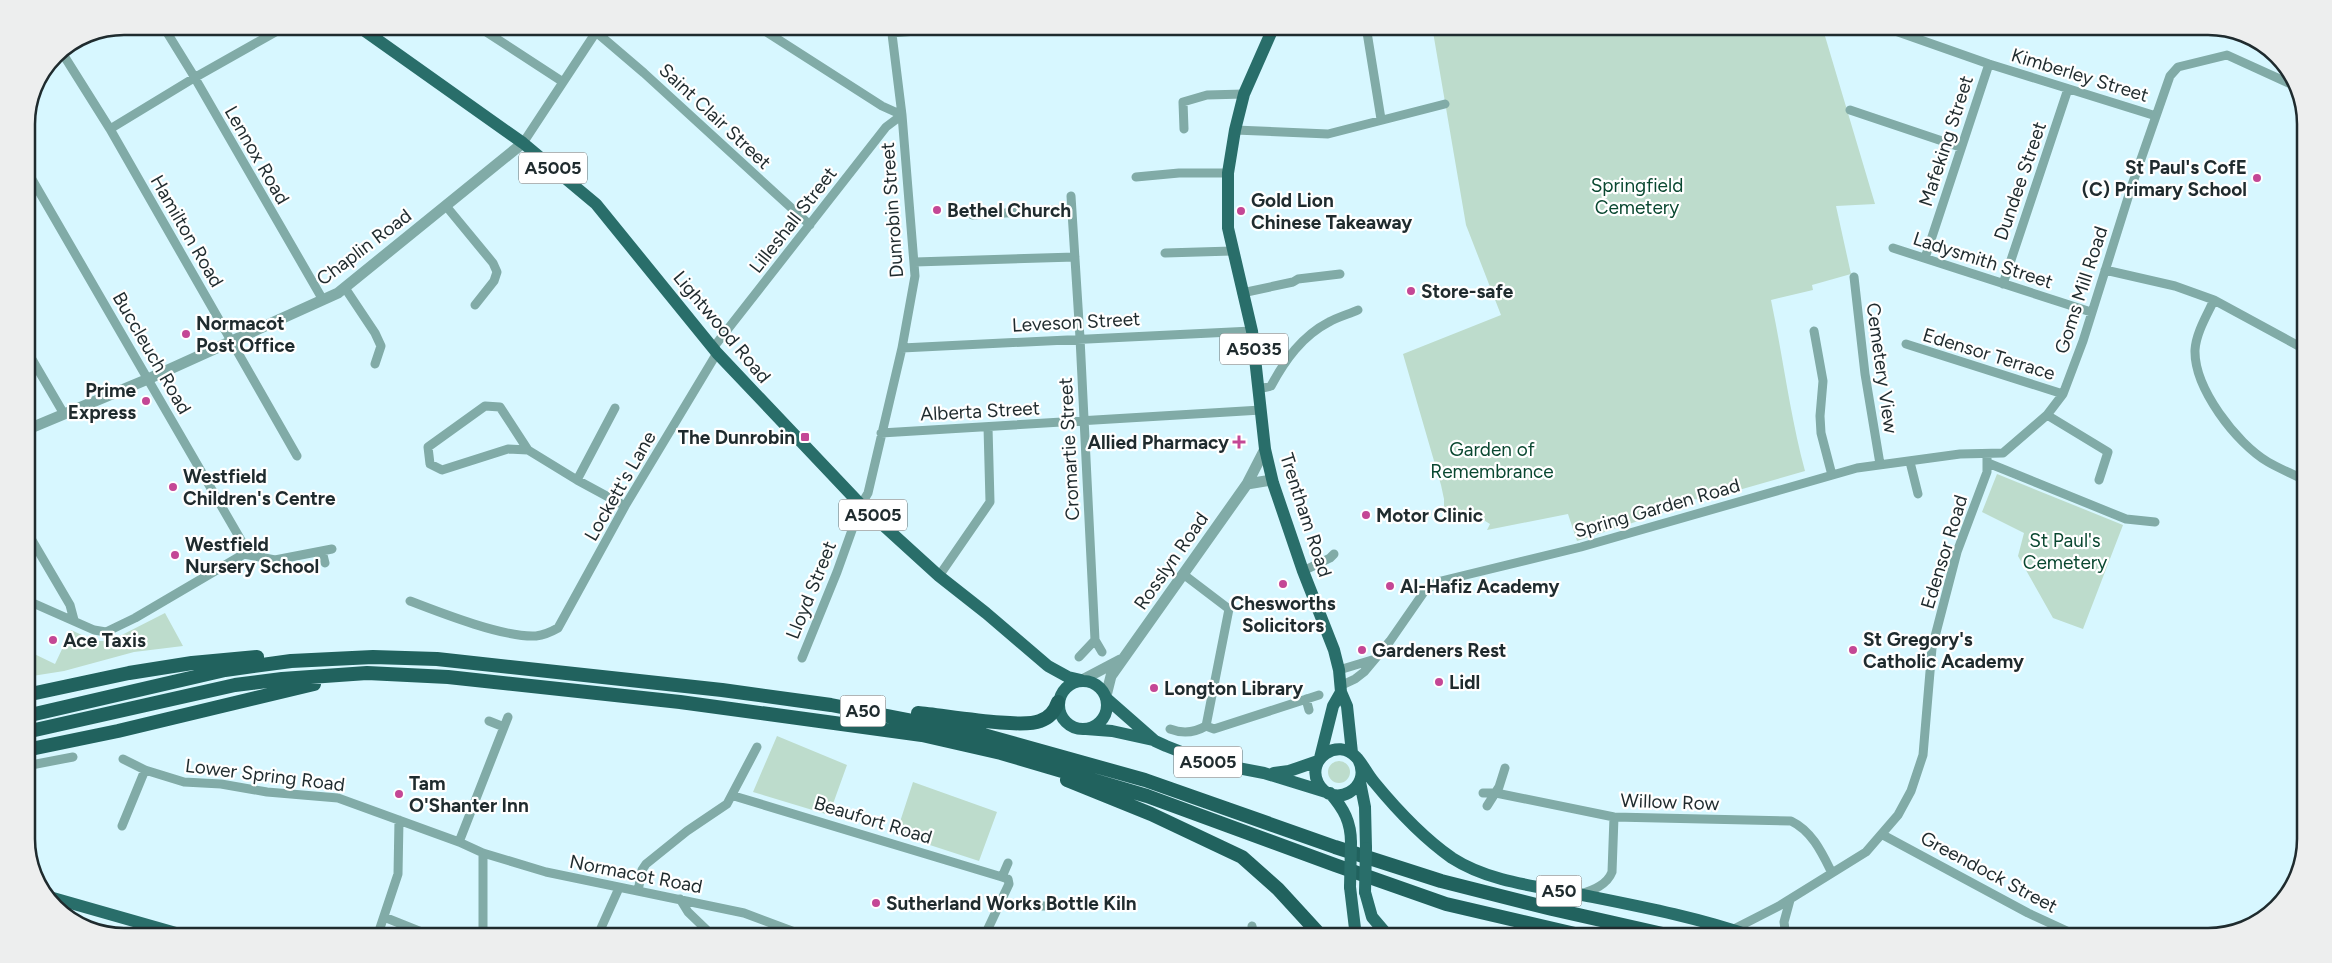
<svg xmlns="http://www.w3.org/2000/svg" width="2332" height="963" font-family="Figtree,sans-serif">
<rect width="100%" height="100%" fill="#d7f7ff"/>
<path fill="#bddccc" d="M1432 26H1822L1875 204 1836 206 1851 274 1812 285 1813 290 1771 300C1783 357 1790 415 1805 471L1704 500 1692 499 1681 507 1577 541 1568 514 1487 530 1490 524 1472 513 1444 518V499L1441 485 1403 354 1501 315 1466 225Z
M1997 474 2123 525 2083 629 2053 618 2018 556 2024 533 1982 512Z
M165 613 183 646 134 652 64 671 26 677V650L55 664 71 630 95 641H110Z
M777 736 847 765 829 815 753 792Z
M1328 772a11 11 0 1 1 22 0a11 11 0 1 1-22 0Z
M913 782 997 812 979 861 896 834Z"/>
<g fill="none" stroke-linecap="round" stroke-linejoin="round">
<path stroke="#81aba7" stroke-width="9" d="M163 26 192 73 323 300
M477 26 563 82
M589 26 644 73 810 225
M1366 26 1381 119
M1881 26 1989 64 2156 116
M891 33 982 26
M61 51 110 129 297 456
M1850 110 1960 147
M110 129 194 78 286 26
M1184 129 1183 102 1207 95 1244 94
M1235 130 1328 134 1445 104
M523 143 600 26
M26 169 245 547 244 554
M1136 177 1179 173H1228
M1071 196 1080 338 1095 640 1102 652
M446 206 493 263 497 272 494 281 475 305
M972 215 1071 209
M1893 248 2091 312
M1165 253 1232 251
M1925 258 1989 64
M915 262 1075 257
M2105 270 2175 286 2214 300 2306 350
M1854 277 1865 374 1880 464
M2003 284 2068 89
M345 288 375 333 381 346 375 364
M1242 293 1293 282 1298 279 1340 274
M2214 300C2207 315 2196 333 2195 350 2194 388 2236 443 2268 462 2280 469 2293 474 2306 481
M1814 331 1823 381 1820 416 1821 433 1832 475
M1906 344 2063 394
M713 348 886 127 902 115 882 106 757 26
M902 348 1252 331
M26 349 64 414
M1259 389 1271 386C1285 360 1302 336 1329 322 1338 317 1349 314 1358 310
M2047 415 2108 452 2099 480
M881 433 1261 410
M528 450 500 407 485 406 428 447 430 464 442 470 508 449 528 450 577 480 625 506
M1910 462 1918 494
M1988 463 2126 519 2155 522
M577 480 615 408
M26 530 70 605 74 620
M322 551 325 563
M244 554 275 560 332 549
M1303 571 1330 558 1334 554
M1183 574 1229 609 1206 726
M939 576 990 502 988 427
M26 600 94 630 106 632 135 618 244 554
M410 601C441 613 505 638 536 636 544 635 551 632 558 628L625 506 717 353
M1079 657 1095 640
M802 658 837 572 861 505 868 493 902 348 915 276 902 115 891 26
M1339 670 1372 660
M1340 686 1355 679 1364 672 1390 641 1424 592 1437 582 1581 547 1857 468 1960 454 2003 453 2047 415 2063 394 2083 341 2132 185 2170 76 2178 67 2227 55 2295 86
M1306 699 1309 710
M489 721 504 727
M1206 726 1214 729 1319 695
M1170 729C1183 734 1194 733 1206 726
M123 759 145 770 184 782 221 784 267 792 338 798 459 842 483 853 546 872 744 913 808 937
M26 766 73 757
M1483 793H1496L1614 817 1791 821C1812 831 1822 853 1832 873
M734 796 1002 877
M1487 806 1499 787 1505 768
M122 826 145 770
M1883 835 2028 913 2080 937
M459 842 508 717
M483 853V937
M638 891 642 870 646 864 687 831 727 804 757 747
M1581 894C1593 890 1607 885 1612 872L1614 817
M680 899 688 912 714 937
M1001 899 1012 906H1063
M384 917 434 937
M1252 926 1254 937
M1734 929 1779 906 1866 852 1898 815 1911 791 1923 755 1932 648 1957 552 1987 472V455
M377 937 398 874 399 820
M597 937 619 888
M984 937 1009 884 1008 879 1002 877 1008 863
M1786 937 1784 922 1790 900"/>
<path stroke="#81aba7" stroke-width="11" d="M26 430 148 379 338 293 523 143
M1247 484 1272 480
M1082 680 1120 660
M1106 696 1111 676 1247 484 1265 449"/>
<path stroke="#296e6a" stroke-width="12" d="M358 26 523 143 596 204 717 353 861 505 939 576 986 613 1048 666 1068 677 1081 680
M1274 26 1244 94 1235 130 1228 173V228L1252 331 1265 449 1273 483 1303 571 1334 650 1339 670 1341 692 1347 706 1352 753
M1059 705a24 24 0 1 1 48 0a24 24 0 1 1-48 0Z
M1106 698 1155 741 1166 746 1207 762 1264 773 1326 792
M1086 729 1112 731 1153 740
M1320 758 1333 706 1341 692
M1358 759C1374 789 1332 810 1318 783 1306 759 1338 737 1356 757 1363 764 1367 774 1374 782 1397 810 1422 837 1452 858 1489 882 1536 886 1578 894 1638 906 1697 917 1754 937
M1274 773 1289 771 1318 761
M1360 782 1365 807 1366 848
M1330 793C1344 809 1351 822 1351 843
M1350 887 1356 937
M1365 892 1372 917 1389 937
M46 896 190 937
M1447 937 1468 933 1493 937"/>
<path stroke="#21625e" stroke-width="14" d="M26 695 129 673 192 663 257 657
M918 713C943 715 1021 729 1040 721 1049 718 1055 711 1058 702
M26 716 225 670 291 661 373 657 437 659 722 690 831 705 980 734 1145 780 1335 847 1441 881 1552 909 1676 937
M26 732 235 685 282 679 367 673 448 677 680 702 922 735 1001 753 1147 796 1335 865 1446 904 1588 937
M26 750 118 731 314 684
M1067 780 1151 814 1242 857 1278 889 1322 937"/>
<path stroke="#296e6a" stroke-width="12" d="M1350 887 1351 843
M1365 892 1366 848"/>
</g>
<g fill="#c44795" stroke="#fff" stroke-width="2">
<circle cx="2257" cy="178" r="5"/>
<circle cx="937" cy="210" r="5"/>
<circle cx="1241" cy="211" r="5"/>
<circle cx="1411" cy="291" r="5"/>
<circle cx="186" cy="334" r="5"/>
<circle cx="146" cy="401" r="5"/>
<rect x="800" y="432" width="10" height="10" rx="2.5"/>
<path d="M1236.5 434.5h5v5h5v5h-5v5h-5v-5h-5v-5h5z"/>
<circle cx="173" cy="487" r="5"/>
<circle cx="1366" cy="515" r="5"/>
<circle cx="175" cy="555" r="5"/>
<circle cx="1283" cy="584" r="5"/>
<circle cx="1390" cy="586" r="5"/>
<circle cx="53" cy="640" r="5"/>
<circle cx="1362" cy="650" r="5"/>
<circle cx="1853" cy="650" r="5"/>
<circle cx="1439" cy="682" r="5"/>
<circle cx="1154" cy="688" r="5"/>
<circle cx="399" cy="794" r="5"/>
<circle cx="876" cy="903" r="5"/>
</g>
<g text-anchor="middle" dominant-baseline="central" stroke-width="4.5" stroke-linejoin="round" paint-order="stroke">
<g fill="#fff" stroke="#626b6d" stroke-width="1">
<rect x="519" y="152.5" width="68" height="31" rx="4"/>
<rect x="1220" y="333.5" width="68" height="31" rx="4"/>
<rect x="839" y="499.5" width="68" height="31" rx="4"/>
<rect x="840.5" y="695.5" width="45" height="31" rx="4"/>
<rect x="1174" y="746.5" width="68" height="31" rx="4"/>
<rect x="1536.5" y="875.5" width="45" height="31" rx="4"/>
</g>
<g font-size="18" font-weight="bold" fill="#1f2b2e">
<text x="553" y="168">A5005</text>
<text x="1254" y="349">A5035</text>
<text x="873" y="515">A5005</text>
<text x="863" y="711">A50</text>
<text x="1208" y="762">A5005</text>
<text x="1559" y="891">A50</text>
</g>
<g font-size="19" fill="#1f2b2e" stroke="#fff">
<text transform="translate(2080 75) rotate(17)">Kimberley Street</text>
<text transform="translate(715 116) rotate(43)">Saint Clair Street</text>
<text transform="translate(1946 141) rotate(-72)">Mafeking Street</text>
<text transform="translate(257 155) rotate(60)">Lennox Road</text>
<text transform="translate(2020 181) rotate(-71)">Dundee Street</text>
<text transform="translate(892 210) rotate(-94)">Dunrobin Street</text>
<text transform="translate(793 220) rotate(-52)">Lilleshall Street</text>
<text transform="translate(187 231) rotate(60)">Hamilton Road</text>
<text transform="translate(364 247) rotate(-37)">Chaplin Road</text>
<text transform="translate(1983 260) rotate(18)">Ladysmith Street</text>
<text transform="translate(2081 290) rotate(-72)">Goms Mill Road</text>
<text transform="translate(1076 322) rotate(-3)">Leveson Street</text>
<text transform="translate(722 327) rotate(50)">Lightwood Road</text>
<text transform="translate(152 353) rotate(60)">Buccleuch Road</text>
<text transform="translate(1989 354) rotate(17)">Edensor Terrace</text>
<text transform="translate(1882 368) rotate(82)">Cemetery View</text>
<text transform="translate(980 411) rotate(-3)">Alberta Street</text>
<text transform="translate(1069 449) rotate(-93)">Cromartie Street</text>
<text transform="translate(620 486) rotate(-60)">Lockett's Lane</text>
<text transform="translate(1657 508) rotate(-16)">Spring Garden Road</text>
<text transform="translate(1306 515) rotate(72)">Trentham Road</text>
<text transform="translate(1944 552) rotate(-73)">Edensor Road</text>
<text transform="translate(1171 561) rotate(-55)">Rosslyn Road</text>
<text transform="translate(811 590) rotate(-68)">Lloyd Street</text>
<text transform="translate(265 775) rotate(7)">Lower Spring Road</text>
<text transform="translate(1670 802) rotate(2)">Willow Row</text>
<text transform="translate(873 820) rotate(17)">Beaufort Road</text>
<text transform="translate(1989 872) rotate(28)">Greendock Street</text>
<text transform="translate(636 874) rotate(11)">Normacot Road</text>
</g>
<g font-size="19" font-weight="bold" fill="#1f2b2e" stroke="#fff" text-anchor="start">
<text x="2247" y="167" text-anchor="end">St Paul's CofE<tspan x="2247" dy="22">(C) Primary School</tspan></text>
<text x="1251" y="200">Gold Lion<tspan x="1251" dy="22">Chinese Takeaway</tspan></text>
<text x="947" y="210">Bethel Church</text>
<text x="1421" y="291">Store-safe</text>
<text x="196" y="323">Normacot<tspan x="196" dy="22">Post Office</tspan></text>
<text x="136" y="390" text-anchor="end">Prime<tspan x="136" dy="22">Express</tspan></text>
<text x="795" y="437" text-anchor="end">The Dunrobin</text>
<text x="1229" y="442" text-anchor="end">Allied Pharmacy</text>
<text x="183" y="476">Westfield<tspan x="183" dy="22">Children's Centre</tspan></text>
<text x="1376" y="515">Motor Clinic</text>
<text x="185" y="544">Westfield<tspan x="185" dy="22">Nursery School</tspan></text>
<text x="1400" y="586">Al-Hafiz Academy</text>
<text x="1283" y="603" text-anchor="middle">Chesworths<tspan x="1283" dy="22">Solicitors</tspan></text>
<text x="1863" y="639">St Gregory's<tspan x="1863" dy="22">Catholic Academy</tspan></text>
<text x="63" y="640">Ace Taxis</text>
<text x="1372" y="650">Gardeners Rest</text>
<text x="1449" y="682">Lidl</text>
<text x="1164" y="688">Longton Library</text>
<text x="409" y="783">Tam<tspan x="409" dy="22">O'Shanter Inn</tspan></text>
<text x="886" y="903">Sutherland Works Bottle Kiln</text>
</g>
<g font-size="19" fill="#0a4831" stroke="#fff">
<text x="1637" y="185">Springfield<tspan x="1637" dy="22">Cemetery</tspan></text>
<text x="1492" y="449">Garden of<tspan x="1492" dy="22">Remembrance</tspan></text>
<text x="2065" y="540">St Paul's<tspan x="2065" dy="22">Cemetery</tspan></text>
</g>
</g>
<path d="M0 0H2332V963H0ZM124 35H2208A89 89 0 0 1 2297 124V839A89 89 0 0 1 2208 928H124A89 89 0 0 1 35 839V124A89 89 0 0 1 124 35Z" fill="#edeeee" fill-rule="evenodd"/>
<path fill="none" stroke="#1f2b2e" stroke-width="2.5" d="M124 35H2208A89 89 0 0 1 2297 124V839A89 89 0 0 1 2208 928H124A89 89 0 0 1 35 839V124A89 89 0 0 1 124 35Z"/>
</svg>
